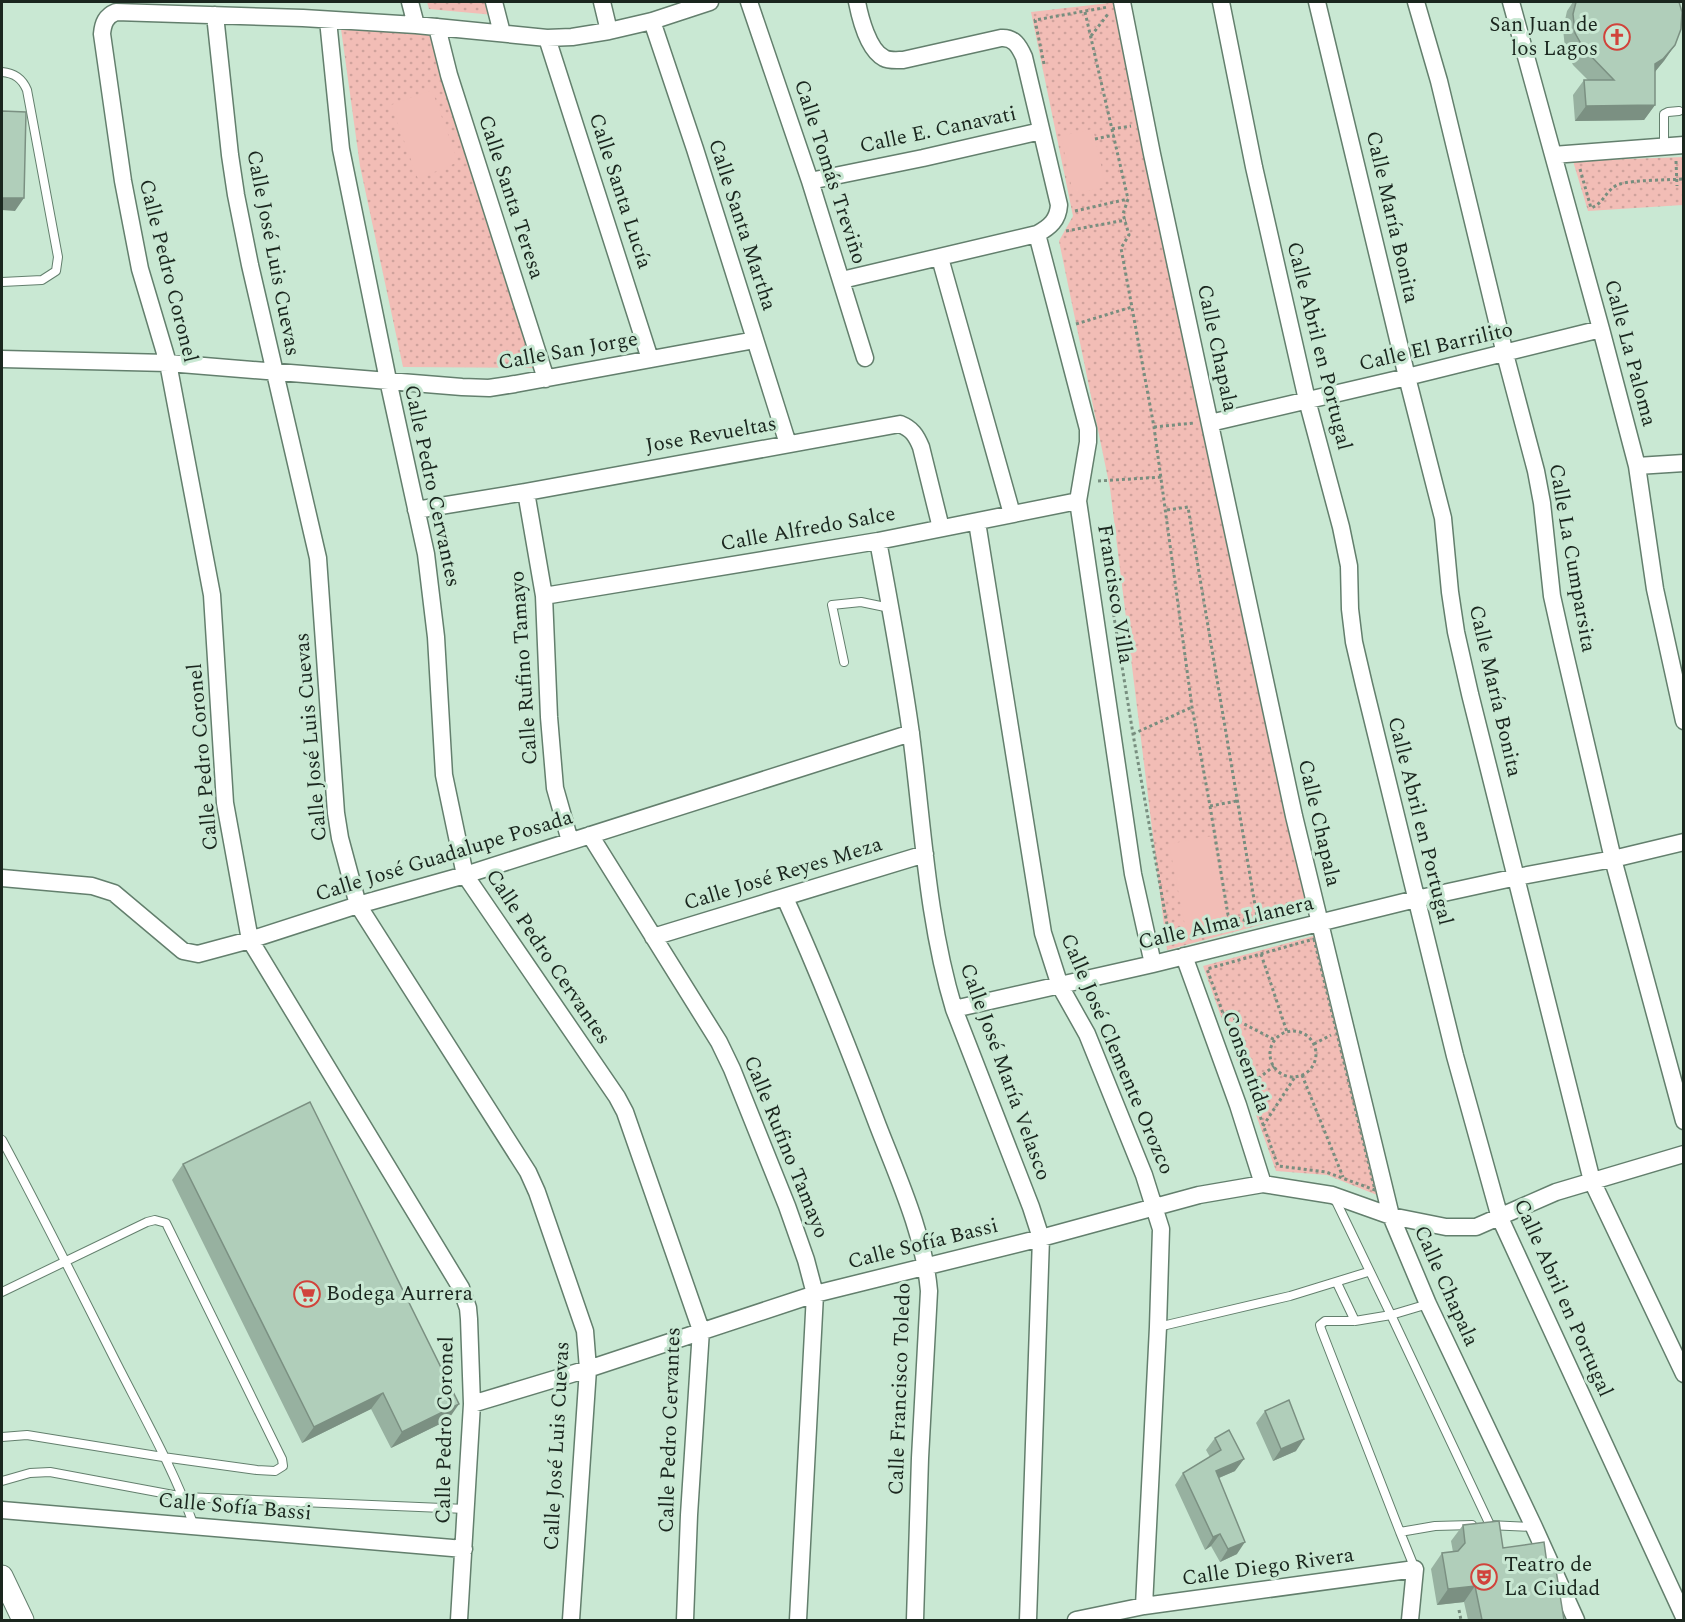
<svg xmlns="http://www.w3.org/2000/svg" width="1685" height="1622" font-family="Spectral,serif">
<defs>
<pattern id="park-dots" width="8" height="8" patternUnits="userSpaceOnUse" patternTransform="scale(1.5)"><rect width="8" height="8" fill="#f2bdb6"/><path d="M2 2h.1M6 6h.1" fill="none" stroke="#cfa29c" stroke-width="1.8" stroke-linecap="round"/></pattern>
</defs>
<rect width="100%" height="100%" fill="#c9e8d3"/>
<path fill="url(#park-dots)" d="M427 2H490L494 15 429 9Z
M1118 2 1312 911 1167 950 1110 488 1059 241 1073 216 1031 12Z
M341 29 429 30 536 368 403 367 360 166Z
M1683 157V205L1588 211 1573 161Z
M1317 935 1382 1197 1327 1175 1276 1171 1203 966Z"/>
<path fill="#f2bdb6" d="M432 90 458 162 418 179 391 105Z
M1093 129 1106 187 1073 194 1061 136Z
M1212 836 1230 923 1186 931 1169 844Z"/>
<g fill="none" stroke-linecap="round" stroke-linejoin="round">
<g stroke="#637f6d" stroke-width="10">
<path id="service" d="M2 72C14 73 22 78 27 90L58 257 56 271 42 280 2 282
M1664 147V114L1668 112 1679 111
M844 662 832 605 861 602 890 608
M2 1140C42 1214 79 1289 117 1364 144 1417 174 1470 194 1526
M1333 1195 1391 1315 1355 1321H1325L1320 1325 1321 1329 1400 1532 1435 1526 1472 1525
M1337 1283 1355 1321
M2 1292 147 1222 155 1220 166 1223 282 1459 283 1466 275 1471 257 1470 163 1457 27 1435 2 1437
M1428 1304 1391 1315 1490 1525
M1158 1327 1290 1296 1368 1272
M2 1481 30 1473 50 1472 184 1497 466 1509
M1488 1525 1534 1527
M1400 1532 1415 1569"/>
</g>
<g stroke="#637f6d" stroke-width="19">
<path id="minor" d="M410 2 416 25
M494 2 502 33
M602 2 609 31
M749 2 810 181 865 358
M1122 2 1152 154 1294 816 1391 1216 1428 1304 1534 1527 1576 1620
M1221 2 1254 167 1307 400 1341 527 1349 566 1350 609 1354 642 1364 685 1455 1056 1500 1218 1684 1617
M1317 2 1407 377 1443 518 1450 592 1456 632 1470 694 1592 1181 1684 1374
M1416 2 1439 81 1505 354 1536 471 1542 503 1552 596 1562 641 1613 859 1684 1121
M1511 2 1601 329 1637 466 1655 589 1684 721
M215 15 230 155 236 195 250 265 318 558 336 813 340 838 358 905 528 1172 537 1192 585 1331 588 1369 571 1620
M328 20 341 149 388 380 426 554 436 637 444 775 465 875 617 1097 625 1112 701 1330 689 1515 685 1620
M652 21 695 149 788 444
M437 27 449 75 546 379
M547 38 650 359
M1553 155 1684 145
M810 181 923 158 1041 131
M1037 234 1088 429V442L1078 501 1133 874 1153 964
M940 258 1012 514
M842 280 1037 234C1050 227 1058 220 1059 205L1024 57C1019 46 1014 37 1001 38L903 60C897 60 889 61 884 58 868 50 860 17 857 2
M2 359 168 363 462 387 489 388 515 384 755 340
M1210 423 1407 377 1601 329
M1637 466 1684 463
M526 492 544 596 549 717 555 788 570 841
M416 510 526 492 900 424C912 429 916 435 921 447L941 528
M977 522 1043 933 1060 986 1087 1034 1144 1175 1161 1229 1158 1327 1144 1606
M878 541C890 605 902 669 911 734 923 826 927 920 954 1009L1031 1207 1041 1238 1028 1620
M544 596 878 541 1078 501
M590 835 719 1042 732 1069 787 1206 806 1260 815 1294 798 1620
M2 878 92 886 114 893 183 951 198 954 250 940 358 905 465 875 911 733
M785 898C819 973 849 1049 878 1126 899 1180 924 1234 929 1291L920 1458 915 1620
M653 937 925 854
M1184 956 1238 1105 1263 1184
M954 1009 1153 964 1416 899 1517 877 1613 859 1684 842
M472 1404 588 1369 815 1294 1041 1238 1199 1195 1263 1184 1332 1195 1391 1216 1446 1227H1476L1556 1192 1684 1154
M2 1510 464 1549
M459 1620 472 1404 469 1319 468 1308 461 1288 250 940 225 803 212 595 168 363 140 269 123 181 102 34C103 23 106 16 116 12L303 18 416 25 547 38 572 37 609 31 652 21 710 2
M1076 1620 1144 1606 1415 1569 1410 1620"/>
</g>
<g stroke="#637f6d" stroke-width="23">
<path id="tertiary" d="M2 1576 23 1620"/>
</g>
<path stroke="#788e7f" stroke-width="3" stroke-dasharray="3 3" stroke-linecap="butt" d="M1085 12 1128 199 1123 214 1129 235 1121 248 1154 427 1192 707 1210 806 1237 801
M1091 36 1108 14
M1044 64 1035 20 1108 7
M1112 129 1131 126
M1095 139 1114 135
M1676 161 1677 186
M1580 169 1591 208C1605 203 1606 188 1620 184 1633 180 1668 180 1684 179
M1075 211 1128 199
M1066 231 1126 220
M1076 324 1132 307
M1154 427 1194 423
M1098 481 1162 477
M1167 510 1188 507 1258 923
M1102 543 1133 734 1170 941 1186 938
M1133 734 1192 707
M1210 806 1228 915 1253 923
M1314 939 1375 1190 1326 1172 1278 1166 1207 969Z
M1261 954 1287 1032
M1223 1013 1275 1040
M1270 1054a23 23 0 1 1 46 0a23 23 0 1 1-46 0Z
M1314 1044 1331 1035
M1302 1075 1343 1177
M1249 1086 1274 1066
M1263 1126 1295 1077
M1459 1610 1461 1620"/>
<use href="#service" stroke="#fff" stroke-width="8"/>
<use href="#minor" stroke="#fff" stroke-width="16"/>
<use href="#tertiary" stroke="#fff" stroke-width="21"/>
</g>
<path fill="#97b1a0" d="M1573 2H1679L1675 45 1655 72V105L1644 120 1575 121 1573 95 1584 80H1588L1573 65 1565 48 1563 29 1567 11Z
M183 1164 448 1420 391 1448 371 1409 302 1443 172 1180Z
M1265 1411 1296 1451 1273 1461 1256 1423Z
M1215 1438 1235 1471 1219 1478 1237 1554 1220 1562 1211 1546 1205 1550 1175 1485 1183 1473 1210 1457 1206 1450Z
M1463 1525 1503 1548 1548 1571 1564 1620H1468L1464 1602 1437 1605 1431 1569 1442 1553 1453 1552 1451 1541Z"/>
<path fill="#7b9082" d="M1675 45 1664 61 1653 74 1655 64Z
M1655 105 1644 120 1575 121 1586 106Z
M2 198H24L15 211 2 210Z
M383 1393 371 1409 302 1443 314 1427Z
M459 1404 448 1420 391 1448 402 1432Z
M1304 1439 1296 1451 1273 1461 1281 1449Z
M1244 1459 1235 1471 1207 1483 1216 1471Z
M1220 1534 1211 1546 1205 1550 1213 1537Z
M1245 1542 1237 1554 1220 1562 1228 1549Z
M1475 1586 1464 1602 1437 1605 1448 1589Z"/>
<path fill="#b0ceba" stroke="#7b9082" stroke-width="1.5" d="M1576 2H1679L1682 12 1681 29 1675 45 1663 59 1655 64V105L1586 106 1584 80H1614L1584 49 1575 33 1573 14Z
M2 111 26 112 24 198H2Z
M310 1102 459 1404 402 1432 383 1393 314 1427 183 1164Z
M1289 1400 1304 1439 1281 1449 1265 1411Z
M1229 1430 1244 1459 1216 1471 1245 1542 1228 1549 1220 1534 1213 1537 1183 1473 1221 1450 1215 1438Z
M1499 1521 1503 1548 1544 1542 1548 1571 1556 1570 1564 1620H1482L1475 1586 1448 1589 1442 1553 1458 1551 1465 1543 1463 1525Z"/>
<defs>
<g id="church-ring" transform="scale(1.35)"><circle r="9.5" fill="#c9e8d3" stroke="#d1433b" stroke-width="1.5"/><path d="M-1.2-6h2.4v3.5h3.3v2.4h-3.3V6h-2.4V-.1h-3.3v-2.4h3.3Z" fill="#d1433b"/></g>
<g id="supermarket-ring" transform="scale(1.35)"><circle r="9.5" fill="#c9e8d3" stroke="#d1433b" stroke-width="1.5"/><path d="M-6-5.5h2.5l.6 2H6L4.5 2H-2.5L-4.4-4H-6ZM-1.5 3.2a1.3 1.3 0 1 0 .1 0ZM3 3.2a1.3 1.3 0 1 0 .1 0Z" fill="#d1433b"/></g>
<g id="theatre-ring" transform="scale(1.35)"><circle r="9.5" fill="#c9e8d3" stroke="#d1433b" stroke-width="1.5"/><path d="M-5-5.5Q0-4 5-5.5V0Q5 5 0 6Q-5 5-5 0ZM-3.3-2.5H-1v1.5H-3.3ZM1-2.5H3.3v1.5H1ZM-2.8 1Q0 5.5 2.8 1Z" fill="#d1433b"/></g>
</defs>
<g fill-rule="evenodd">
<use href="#church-ring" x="1617" y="37"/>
<use href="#supermarket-ring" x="307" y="1294"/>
<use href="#theatre-ring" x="1484" y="1577"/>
</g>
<g text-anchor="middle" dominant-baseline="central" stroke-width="6" stroke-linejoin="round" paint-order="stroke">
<g font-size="21" fill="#1a261e" stroke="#c9e8d3" text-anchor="start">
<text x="1598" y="25" text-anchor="end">San Juan de<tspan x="1598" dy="24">los Lagos</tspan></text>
<text x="326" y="1294">Bodega Aurrera</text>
<text x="1504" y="1565">Teatro de<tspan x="1504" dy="24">La Ciudad</tspan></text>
</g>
<g font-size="21" fill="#1a261e" stroke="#c9e8d3">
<text transform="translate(938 130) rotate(-12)">Calle E. Canavati</text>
<text transform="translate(830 172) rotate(72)">Calle Tomás Treviño</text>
<text transform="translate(620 191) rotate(72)">Calle Santa Lucía</text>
<text transform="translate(511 197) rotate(72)">Calle Santa Teresa</text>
<text transform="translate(1392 217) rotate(77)">Calle María Bonita</text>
<text transform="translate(742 225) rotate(72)">Calle Santa Martha</text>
<text transform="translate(273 253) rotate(79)">Calle José Luis Cuevas</text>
<text transform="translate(168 271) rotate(76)">Calle Pedro Coronel</text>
<text transform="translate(1319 346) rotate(76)">Calle Abril en Portugal</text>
<text transform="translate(1436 347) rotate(-13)">Calle El Barrilito</text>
<text transform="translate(1217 348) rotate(78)">Calle Chapala</text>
<text transform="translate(568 351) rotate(-10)">Calle San Jorge</text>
<text transform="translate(1630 353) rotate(75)">Calle La Paloma</text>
<text transform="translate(711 435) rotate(-10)">Jose Revueltas</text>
<text transform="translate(432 486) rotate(78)">Calle Pedro Cervantes</text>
<text transform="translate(808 529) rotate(-10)">Calle Alfredo Salce</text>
<text transform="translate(1572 558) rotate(80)">Calle La Cumparsita</text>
<text transform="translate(1115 594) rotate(81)">Francisco Villa</text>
<text transform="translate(524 668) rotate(-94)">Calle Rufino Tamayo</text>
<text transform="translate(1495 691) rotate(77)">Calle María Bonita</text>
<text transform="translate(311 737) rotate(-95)">Calle José Luis Cuevas</text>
<text transform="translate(203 757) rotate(-95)">Calle Pedro Coronel</text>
<text transform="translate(1420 821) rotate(76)">Calle Abril en Portugal</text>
<text transform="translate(1319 823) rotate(77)">Calle Chapala</text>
<text transform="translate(444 856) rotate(-17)">Calle José Guadalupe Posada</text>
<text transform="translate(783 874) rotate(-17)">Calle José Reyes Meza</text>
<text transform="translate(1226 923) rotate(-13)">Calle Alma Llanera</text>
<text transform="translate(548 957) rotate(56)">Calle Pedro Cervantes</text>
<text transform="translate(1117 1054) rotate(67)">Calle José Clemente Orozco</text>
<text transform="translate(1246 1062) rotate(70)">Consentida</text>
<text transform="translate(1005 1072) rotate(70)">Calle José María Velasco</text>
<text transform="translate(786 1147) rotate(68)">Calle Rufino Tamayo</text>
<text transform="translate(923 1244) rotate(-14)">Calle Sofía Bassi</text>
<text transform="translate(1446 1286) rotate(66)">Calle Chapala</text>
<text transform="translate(1563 1298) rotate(66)">Calle Abril en Portugal</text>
<text transform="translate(900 1389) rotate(-88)">Calle Francisco Toledo</text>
<text transform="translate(445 1430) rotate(-89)">Calle Pedro Coronel</text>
<text transform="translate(670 1430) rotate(-88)">Calle Pedro Cervantes</text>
<text transform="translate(557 1446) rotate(-87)">Calle José Luis Cuevas</text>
<text transform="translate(235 1507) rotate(5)">Calle Sofía Bassi</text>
<text transform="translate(1268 1567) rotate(-8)">Calle Diego Rivera</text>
</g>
</g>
<rect width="1685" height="1622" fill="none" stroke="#1a261e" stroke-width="6"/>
</svg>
